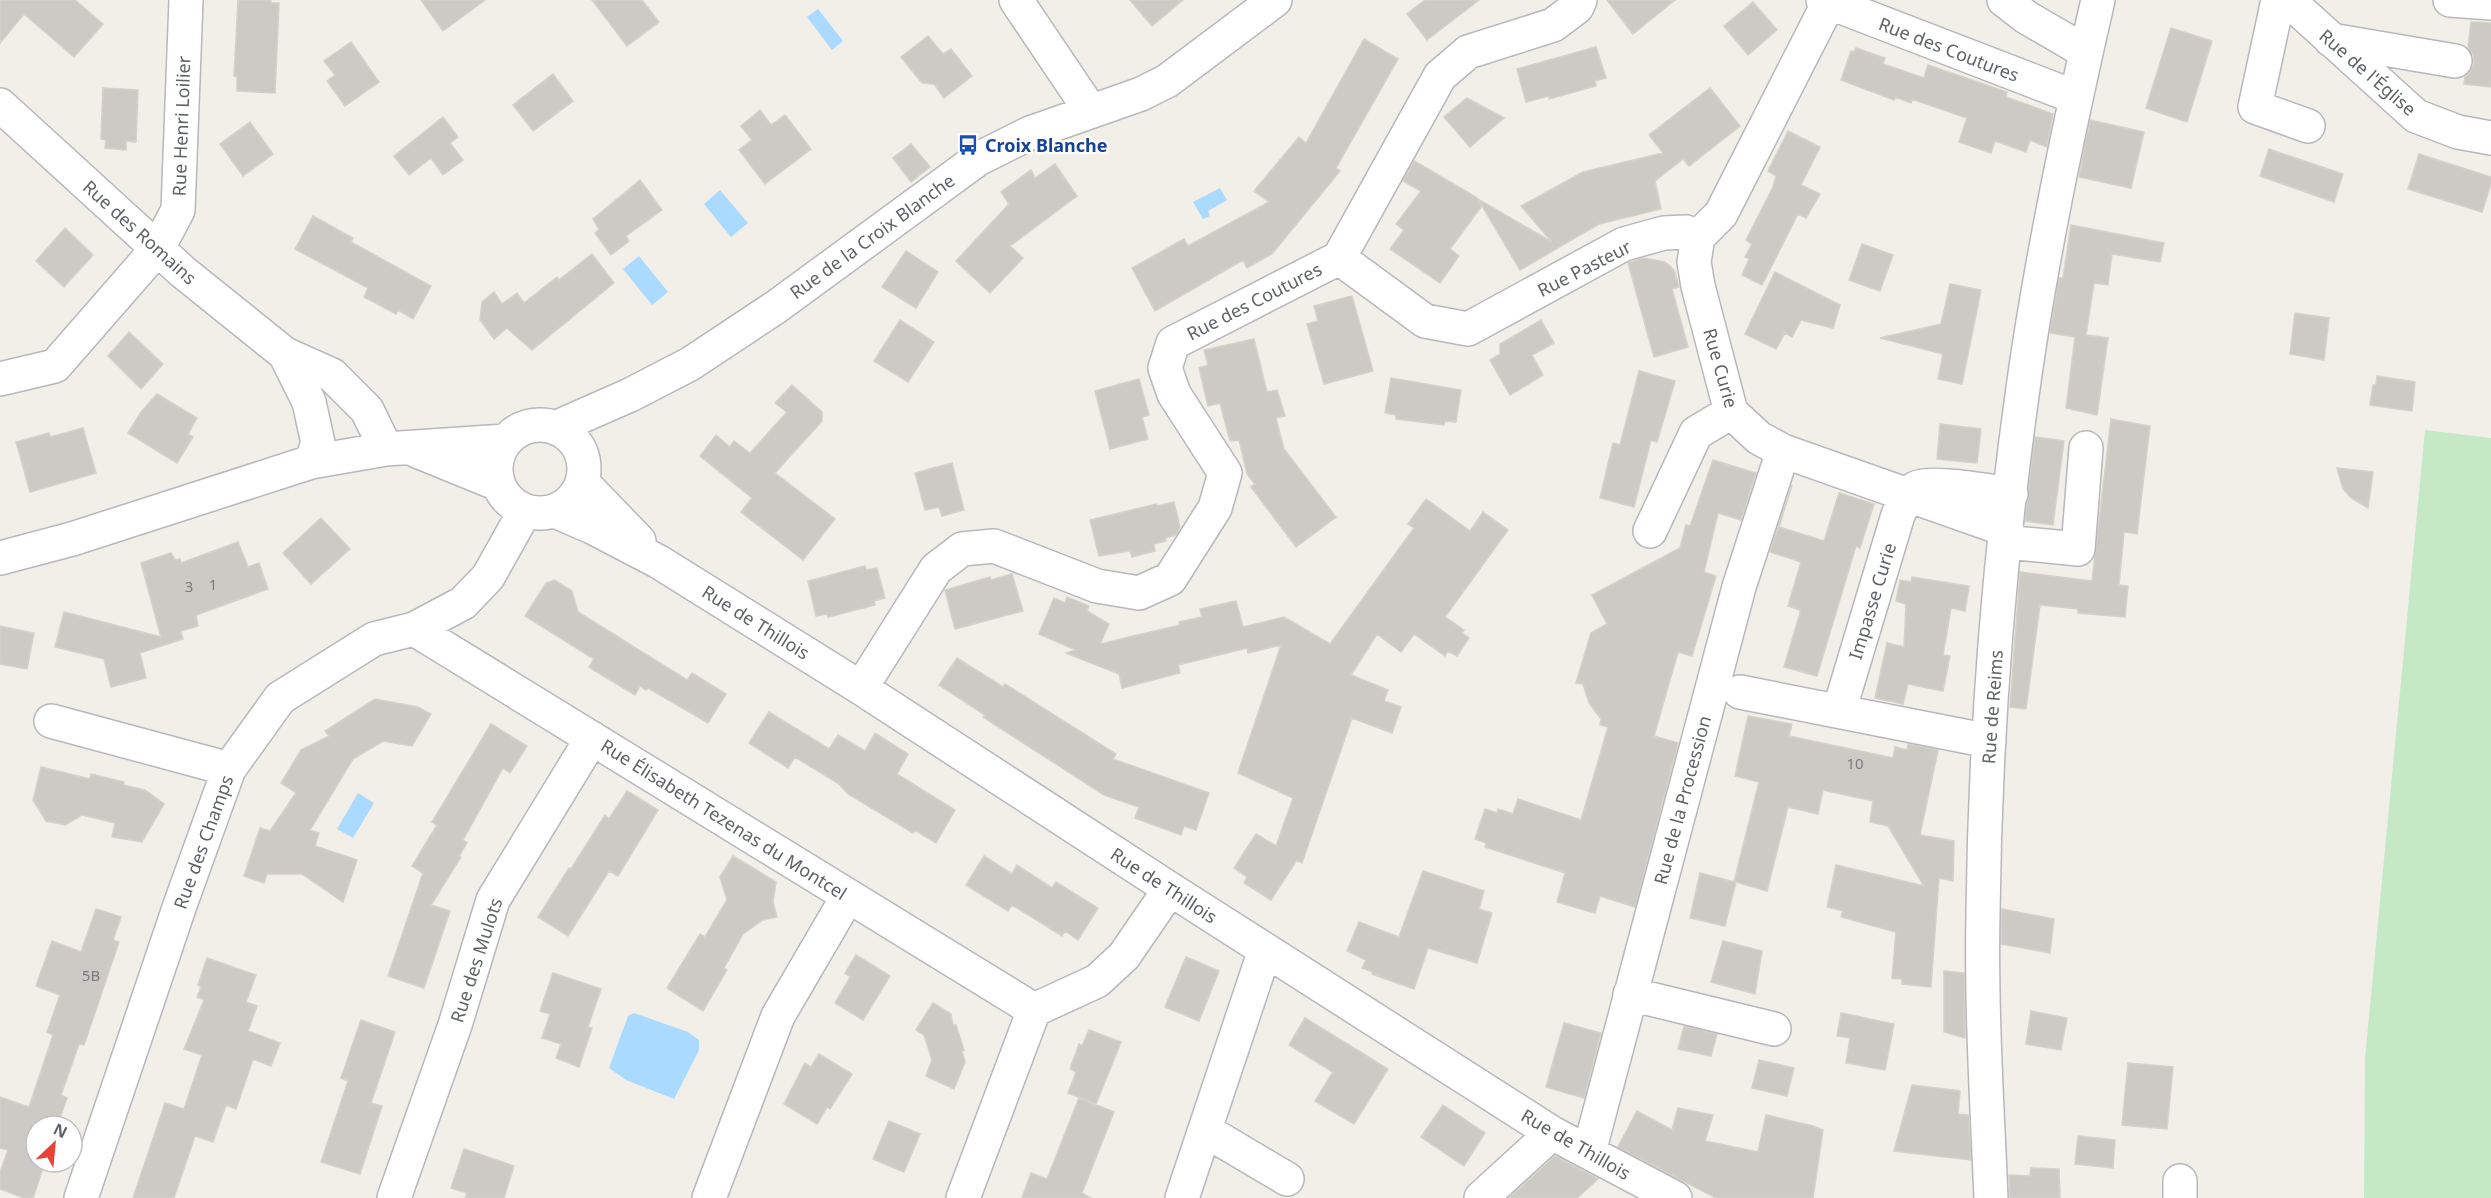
<svg xmlns="http://www.w3.org/2000/svg" width="2491" height="1198" font-family="'Noto Sans',sans-serif">
<rect width="100%" height="100%" fill="#f1efe8"/>
<path fill="#c5e8c5" d="M2425 430 2491 438V1198H2364L2365 1059Z"/>
<path fill="#aadaff" d="M818 9 843 41 832 50 807 17Z
M1220 188 1227 200 1208 211 1210 216 1203 219 1193 202Z
M720 190 748 223 731 237 704 204Z
M639 256 668 292 652 305 623 269Z
M358 793 374 803 353 838 337 829Z
M634 1013 688 1032 699 1040V1050L674 1099 626 1080 609 1068 628 1016Z"/>
<path fill="#cccac5" stroke="#d6d1c6" stroke-width="1.5" d="M0 0H75L103 24 74 57 24 14 0 43Z
M238 0H271V3H279L275 93 237 91V77L234 76Z
M421 0H485L443 31Z
M592 0H642L659 22 627 46Z
M1130 0H1183L1152 26Z
M1425 0H1479L1427 40 1407 14Z
M1607 0H1675L1633 34Z
M1753 2 1777 30 1748 55 1724 26Z
M2471 22 2491 23V87L2464 84 2465 77 2470 72 2474 64 2473 55 2468 48Z
M2171 28 2212 41 2187 122 2146 108Z
M928 36 943 54 951 49 972 76 944 98 934 84 922 83 901 57Z
M1364 39 1398 59 1336 168 1340 171 1272 254 1247 268 1243 260 1155 311 1132 268 1184 239 1188 246 1269 202 1254 191 1299 137 1306 143Z
M351 42 379 82 345 106 327 81 335 75 324 61Z
M1596 47 1606 78 1595 81 1596 86 1549 99V96L1526 102 1517 69Z
M1856 48 1885 58 1883 64 1924 78 1928 65 2007 92 2006 97 2053 114 2047 147 2030 140 2026 152 1995 141 1991 153 1959 142 1967 118 1912 99 1911 103 1895 97 1894 100 1841 80 1851 51 1854 52Z
M553 74 573 101 533 131 513 105Z
M103 88 138 90 136 142 126 141V150L105 148 106 140 101 139Z
M1710 88 1740 126 1689 166 1683 159 1655 181 1661 209 1599 224 1520 270 1478 199 1552 242 1521 206 1583 172 1663 153 1649 135Z
M1467 98 1504 118 1470 147 1444 117Z
M760 110 771 125 785 115 811 149 765 184 739 150 752 140 741 126Z
M443 117 458 137 450 143 463 160 443 175 431 158 409 175 394 156Z
M2090 120 2144 132 2131 188 2079 177Z
M250 122 273 154 243 176 220 144Z
M1788 131 1820 147 1801 185 1820 194 1806 218 1798 214 1762 285 1742 275 1749 259 1745 257 1752 244 1746 240 1773 187 1776 176 1768 171Z
M911 144 930 167 911 182 893 158Z
M2269 149 2343 174 2334 202 2260 176Z
M2419 154 2491 177V184L2482 212 2408 189Z
M1414 161 1476 197 1481 207 1450 249 1459 256 1440 283 1390 249 1404 230 1396 224 1421 191 1403 181Z
M1055 164 1077 196 1010 246 1023 258 990 293 956 261 1009 204 1001 192 1031 170 1035 178Z
M640 180 662 210 626 236 629 241 611 255 595 233 599 229 593 219Z
M313 216 353 238 351 242 431 286 413 319 398 310 396 314 364 297 368 288 295 249Z
M2071 225 2164 243 2160 262 2112 254 2108 285 2094 283 2086 335 2108 338 2097 415 2066 408 2075 337 2050 333 2059 278H2063Z
M65 228 93 255 64 287 36 261Z
M1862 244 1893 255 1880 291 1849 280Z
M906 251 938 272 916 308 882 287Z
M592 254 614 283 532 350 507 328 494 339 480 320 482 302 494 292 502 304 517 293 524 303 557 277 559 280Z
M1643 258 1665 262 1674 270 1679 287 1672 289 1688 347 1654 357 1628 263Z
M1775 272 1840 305 1833 328 1801 320 1792 337 1785 333 1776 349 1745 334Z
M1950 284 1981 290 1962 384 1938 379 1943 354 1880 338 1941 324Z
M1352 296 1373 371 1324 384 1307 324 1318 321 1314 306Z
M2295 313 2329 318 2324 360 2290 354Z
M900 320 934 342 908 382 874 361Z
M1541 320 1554 343 1532 355 1543 375 1510 395 1490 360 1500 354V344Z
M129 332 163 364 141 389 108 356Z
M1254 339 1267 392 1277 390 1285 416 1276 418 1284 449 1336 517 1296 547 1251 487 1255 484 1247 474 1239 440 1230 441 1220 403 1208 406 1199 368 1208 365 1204 350Z
M1639 371 1675 381 1657 442 1651 440 1634 507 1600 498 1613 443 1620 445Z
M2377 376 2415 382 2412 411 2370 405 2373 385H2376Z
M1391 378 1461 390 1456 422 1445 421 1444 425 1396 419V415L1385 413Z
M1139 379 1149 415 1142 417 1148 439 1110 449 1095 391Z
M792 385 822 412V421L775 473 835 519 803 560 741 512 752 498 700 456 716 435 730 447 734 441 750 453 787 412 775 403Z
M157 394 197 418 188 434 193 437 177 463 128 433 141 412Z
M2111 419 2150 426 2137 534 2124 532 2119 585 2128 586 2125 617 2078 613V609L2040 605 2026 709 2010 707 2020 572 2092 581Z
M1940 424 1981 429 1977 463 1937 459Z
M83 428 96 473 30 492 16 442 49 433 50 437Z
M2035 437 2064 441 2053 525 2025 521Z
M1713 460 1756 473 1741 520 1718 513 1704 572 1716 576 1692 656 1678 652 1654 736 1678 743 1635 907 1600 896 1595 913 1557 902 1565 873 1485 847 1486 843 1475 839 1485 809 1497 813 1498 809 1513 814 1518 799 1581 820 1608 727 1600 725 1601 719 1589 703 1583 684 1576 683 1591 633 1607 624 1592 595 1680 548 1686 525 1690 526Z
M952 463 964 510 942 516 939 507 925 510 915 473Z
M2337 468 2373 472 2368 508 2351 498 2343 489Z
M1792 485 1779 527 1824 541 1839 493 1874 504 1860 548 1856 546 1817 676 1784 667 1800 613V610L1788 606 1801 562 1770 552Z
M1426 499 1470 531 1483 512 1508 530 1445 617 1464 630 1462 633 1469 638 1457 656 1448 651 1445 656 1414 634 1401 652 1377 634 1351 675 1388 690 1384 701 1401 707 1392 733 1352 718 1302 863 1297 860 1271 900 1244 883 1247 877 1234 868 1256 834 1276 846 1293 798 1238 773 1281 645 1248 653 1247 648 1178 665 1180 673 1122 688 1119 674 1066 653 1076 650 1039 634 1054 598 1065 603 1067 597 1089 606 1087 611 1109 624 1100 644 1180 625 1179 622 1202 617 1200 609 1236 601 1243 627 1284 617 1330 644 1414 528 1408 524Z
M1174 502 1180 527 1176 535 1165 538 1166 541 1154 544 1155 551 1132 557 1130 551 1099 556 1090 520 1156 504 1157 506Z
M321 518 350 549 311 584 283 553Z
M238 542 248 567 259 563 268 589 196 615 198 626 181 631 183 639 140 653 146 678 111 687 104 659 55 647 64 612 161 637 141 563 171 553 175 560 180 559 181 563Z
M865 566 866 570 877 568 885 598 874 601 875 605 828 617 827 614 816 616 808 581Z
M1012 574 1023 611 955 629 945 590 990 577 991 580Z
M1912 577 1969 586 1965 611 1951 608 1943 655 1950 656 1943 691 1908 684 1903 704 1875 698 1887 643 1904 647 1906 604 1896 601 1900 580 1911 582Z
M554 580 572 591 578 612 687 680 692 673 726 694 708 723 648 688 646 690 640 686 635 695 605 677 589 667 594 659 525 616 546 583Z
M0 626 34 633 27 669 0 664Z
M957 658 1003 687 1005 684 1116 754 1113 759 1209 793 1196 830 1184 826 1181 835 1135 818 1139 807 1104 795 983 717 985 715 939 685Z
M375 699 418 707 431 714 412 746 383 741 353 759 310 830 319 833 315 846 357 860 343 902 302 874H267L264 883 244 876 260 828 270 831 296 793 281 783 301 750 329 736 325 731Z
M769 712 829 749 838 735 865 751 875 733 908 754 897 774 955 810 936 843 915 830 913 833 848 794 839 784 795 757 788 768 749 743Z
M1748 716 1792 724 1789 736 1893 758 1895 747 1907 750 1908 744 1938 750 1920 835 1954 841 1953 881 1939 878 1931 987 1902 984V979L1892 978 1896 932 1841 917 1843 911 1827 907 1836 865 1924 886 1888 826 1870 822 1873 801 1823 790 1818 814 1788 807 1767 891 1736 882 1725 926 1690 918 1700 873 1734 882 1759 782 1735 776Z
M491 724 527 746 510 773 503 768 463 840 467 843 459 856 461 857 431 905 450 911 424 988 388 976 423 873 412 866 437 825 432 822Z
M41 767 90 779 91 774 124 782 123 785 145 790 164 804 142 842 112 837 115 823 82 815 65 825 46 821 33 800Z
M627 791 658 810 618 876 609 871 568 936 538 917 569 868 571 869 605 815 609 819Z
M733 856 776 882 773 902 777 917 763 920 743 934 724 968 727 970 703 1011 667 988 700 934 705 937 727 900 720 877Z
M984 856 1012 874 1017 865 1052 888 1056 882 1098 908 1078 940 1065 931 1062 936 1012 905 1008 911 966 885Z
M1423 871 1484 891 1479 909 1492 913 1477 963 1428 948 1414 989 1372 974 1373 972 1362 968 1366 960 1347 951 1359 922 1399 937Z
M96 909 121 917 113 940 119 942 84 1045 79 1044 61 1095 67 1098 57 1126H36V1162H45L33 1198H24L0 1189V1172L8 1150 0 1148V1097L29 1107 53 1035 47 1032 60 995 36 986 52 941 81 952Z
M2002 909 2054 919 2050 953 2001 944Z
M1723 941 1762 951 1755 994 1711 982Z
M856 955 890 976 863 1020 835 1003 850 977 845 973Z
M1186 957 1219 971 1199 1021 1165 1007Z
M207 958 256 975 246 1002 257 1006 248 1031 280 1043 271 1066 253 1059 236 1109 226 1105 213 1142 195 1136 174 1198H133L165 1103 184 1109 202 1055 184 1049 204 1000 197 997 201 987 198 985Z
M1944 971 1964 973 1965 1038 1944 1032Z
M553 973 601 989 588 1027 592 1028 579 1067 556 1058 561 1044 542 1038 550 1014 540 1011Z
M933 1003 951 1014 953 1025H956L964 1050 962 1051 965 1062 954 1089 926 1076 932 1060 924 1035 916 1030Z
M2031 1011 2067 1018 2061 1050 2026 1044Z
M1841 1013 1894 1024 1885 1070 1846 1063 1850 1038 1837 1036Z
M1305 1018 1388 1069 1354 1124 1315 1101 1333 1072 1289 1045Z
M361 1020 395 1032 371 1103 382 1106 360 1174 321 1162 348 1081 341 1078Z
M1564 1023 1601 1033 1584 1098 1546 1087Z
M1684 1026 1717 1034 1711 1056 1678 1049Z
M1089 1030 1121 1042 1096 1104 1068 1093 1076 1072 1070 1069 1079 1044 1082 1046Z
M819 1054 852 1074 830 1109 827 1107 817 1124 784 1104 805 1063 811 1067Z
M1759 1060 1794 1068 1787 1096 1752 1088Z
M2128 1063 2173 1067 2167 1129 2122 1125Z
M1912 1085 1960 1091 1958 1114 1968 1115 1971 1160 1894 1151Z
M1079 1098 1114 1112 1082 1193 1091 1198H1022L1031 1173 1047 1179Z
M1443 1105 1485 1133 1464 1166 1421 1137Z
M1678 1108 1713 1115 1705 1141 1758 1152 1766 1115 1813 1126 1823 1130 1813 1198H1716L1618 1147 1637 1111 1672 1130Z
M889 1121 920 1134 904 1172 873 1159Z
M2078 1136 2115 1140 2113 1168 2075 1164Z
M464 1149 514 1166 504 1198H465L467 1193 451 1188Z
M1555 1156 1598 1179 1577 1198H1509Z
M2031 1168 2059 1169 2060 1198H2010L2009 1175 2030 1176Z"/>
<g fill="none" stroke-linecap="round" stroke-linejoin="round">
<g stroke="#b5b8bc" stroke-width="36">
<path id="minor" d="M1016 0 1090 110
M1823 0 2075 97
M2004 0 2026 17 2086 52
M2278 0 2255 107 2308 126
M2288 0 2416 116 2458 132 2491 138
M2450 0 2491 3
M2331 40 2455 61
M0 105 183 272 285 354 332 375 367 410 386 449
M1698 237 1694 262 1698 286 1731 412 1759 438 1783 451 2007 530
M1698 237 1721 214 1828 4
M1339 258 1425 321 1468 329 1624 244 1664 233 1686 232 1698 237
M285 354 309 402 318 443 311 462
M0 379 55 366 158 248 178 210 186 0
M496 469a44 44 0 1 1 88 0a44 44 0 1 1-88 0Z
M555 428 630 395 690 364 776 307 978 159 1030 133 1141 94 1167 81 1275 0
M417 451 498 484
M583 483 639 541
M555 511 592 527 659 562 861 688 1170 889 1552 1133 1675 1198
M1650 531 1696 433 1731 412
M2006 542 2078 549 2086 448
M0 558 72 539 311 462 386 449 505 441
M414 629 1034 1010
M861 688 936 569 962 549 994 546 1097 586 1139 593 1170 579 1215 508 1225 473 1174 394 1165 368 1173 343 1339 258 1440 76 1468 52 1553 25 1577 7 1580 0
M1740 692 1989 741
M1839 711 1898 515C1903 505 1906 494 1916 488 1929 480 1993 492 2011 494
M51 721 229 769
M1630 994 1774 1029
M1206 1131 1287 1179
M1589 1152 1739 587 1783 451
M81 1198 180 905 229 769 280 698 374 639 414 629 463 603 488 577 525 511
M394 1198 455 1025 493 900 592 738
M709 1198 778 1016 848 896
M963 1198 1034 1010 1097 981 1124 956 1170 889
M1182 1198 1265 950
M1481 1198 1552 1133
M1991 1198C1987 1103 1981 1008 1983 913 1985 736 1999 557 2024 381 2042 253 2069 126 2098 0
M2180 1198V1181"/>
</g>
<use href="#minor" stroke="#fff" stroke-width="33"/>
</g>
<defs>
<g id="bus-bare" transform="scale(1.62)"><path d="M-5-6H5V4H4V6H2V4H-2V6H-4V4H-5ZM-3.5-4V0h7V-4ZM-3.5 1.2v1.5H-2V1.2ZM2 1.2v1.5H3.5V1.2Z" fill="#1a4fb4" stroke="#fff" stroke-width="2.5" paint-order="stroke"/></g>
</defs>
<g fill-rule="evenodd">
<use href="#bus-bare" x="968" y="145"/>
</g>
<g text-anchor="middle" dominant-baseline="central" stroke-width="4.5" stroke-linejoin="round" paint-order="stroke">
<g font-size="15" fill="#7a7d7f">
<text x="213" y="584">1</text>
<text x="189" y="586">3</text>
<text x="1855" y="763">10</text>
<text x="91" y="975">5B</text>
</g>
<g font-size="18" fill="#5f6368" stroke="#fff">
<text transform="translate(1949 49) rotate(21)">Rue des Coutures</text>
<text transform="translate(2368 72) rotate(41)">Rue de l'Église</text>
<text transform="translate(181 126) rotate(-88)">Rue Henri Loilier</text>
<text transform="translate(140 232) rotate(42)">Rue des Romains</text>
<text transform="translate(872 236) rotate(-36)">Rue de la Croix Blanche</text>
<text transform="translate(1584 268) rotate(-27)">Rue Pasteur</text>
<text transform="translate(1254 301) rotate(-27)">Rue des Coutures</text>
<text transform="translate(1721 368) rotate(74)">Rue Curie</text>
<text transform="translate(1872 601) rotate(-73)">Impasse Curie</text>
<text transform="translate(756 622) rotate(32)">Rue de Thillois</text>
<text transform="translate(1992 707) rotate(-86)">Rue de Reims</text>
<text transform="translate(1682 800) rotate(-75)">Rue de la Procession</text>
<text transform="translate(724 819) rotate(32)">Rue Élisabeth Tezenas du Montcel</text>
<text transform="translate(203 842) rotate(-70)">Rue des Champs</text>
<text transform="translate(1164 885) rotate(33)">Rue de Thillois</text>
<text transform="translate(476 960) rotate(-72)">Rue des Mulots</text>
<text transform="translate(1576 1144) rotate(30)">Rue de Thillois</text>
</g>
<g font-size="18" font-weight="bold" fill="#164399" stroke="#fff" text-anchor="start">
<text x="985" y="145">Croix Blanche</text>
</g>
</g>
<g transform="translate(54 1144) rotate(26)"><circle r="28" fill="#ffffff" stroke="#bfc1c3" stroke-width="1.5"/>
<path d="M0-4.5L10 22L0 15L-10 22Z" fill="#ea4335"/>
<text y="-9" font-size="16" font-weight="bold" text-anchor="middle" fill="#5f6368">N</text>
</g>
</svg>
